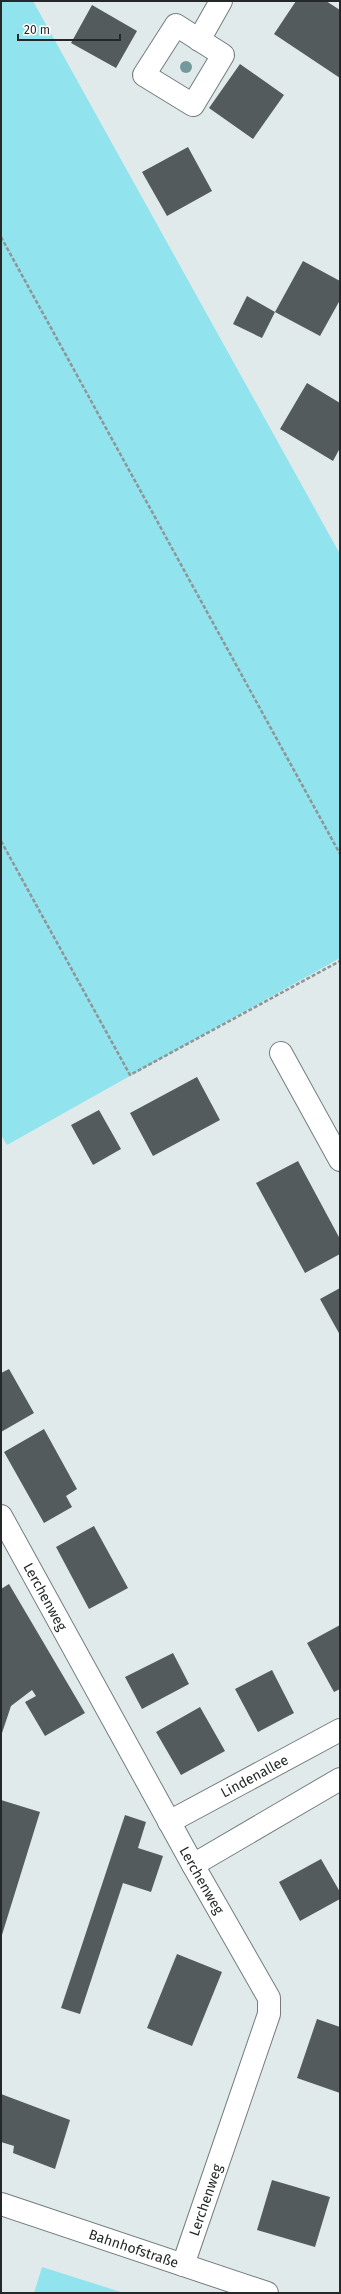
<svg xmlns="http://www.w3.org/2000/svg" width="341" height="2294" font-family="'Fira Sans',sans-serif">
<rect width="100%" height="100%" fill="#e1eaeb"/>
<path fill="#91e3ed" d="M1 1H33L340 554V958L7 1145 1 1135Z
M42 2267 124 2293H34Z"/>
<path fill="#545b5c" d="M296 1H326L340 10V78L274 34Z
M92 5 137 31 116 68 71 43Z
M240 64 284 95 253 139 209 108Z
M188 147 212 191 167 216 142 172Z
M303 261 340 281V300L320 336 275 312Z
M247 296 275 312 262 338 233 324Z
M307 383 340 403V448L333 461 280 429Z
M197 1077 220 1120 153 1156 130 1113Z
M99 1110 121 1149 93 1165 71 1125Z
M298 1161 340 1239V1254L305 1273 256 1183Z
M340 1288V1335L320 1299Z
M9 1369 34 1413 1 1432V1373Z
M44 1429 77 1489 66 1496 72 1507 44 1523 4 1452Z
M94 1526 128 1588 89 1609 56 1547Z
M9 1584 85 1713 45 1736 25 1702 36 1696 32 1690 11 1706 1 1736V1589Z
M340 1625V1689L334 1692 307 1643Z
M173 1653 189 1684 142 1709 125 1677Z
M272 1670 294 1713 258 1732 235 1689Z
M200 1707 225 1751 181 1775 156 1732Z
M1 1800 40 1812 1 1938Z
M125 1815 146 1822 138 1848 163 1856 151 1892 123 1883 80 2014 61 2008Z
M321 1859 340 1892V1899L300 1921 279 1882Z
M177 1954 222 1972 192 2046 147 2028Z
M317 2019 340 2027V2093L297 2078Z
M1 2094 70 2120 55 2169 13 2153 14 2146 1 2142Z
M272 2180 330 2197 315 2247 257 2230Z"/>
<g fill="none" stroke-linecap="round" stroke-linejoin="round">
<g stroke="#747d7e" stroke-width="24">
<g id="street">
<path d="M176 25 223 55 193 105 144 75Z"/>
<path d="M199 40 221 1"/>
<path d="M281 1053 340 1160"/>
<path id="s1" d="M1 1516 193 1865 269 1998V2014L183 2265"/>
<path id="s2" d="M169 1822 340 1730"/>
<path d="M193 1865 340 1779"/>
</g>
</g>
<g stroke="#747d7e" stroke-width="24">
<g id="secondary">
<path id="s3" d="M1 2204 267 2293"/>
</g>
</g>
<path stroke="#8e9595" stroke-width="2.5" stroke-dasharray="4 2" stroke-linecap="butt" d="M1 237 340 854
M1 841 130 1075 340 961"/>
<use href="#street" stroke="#fff" stroke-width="22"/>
<use href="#secondary" stroke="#fff" stroke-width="22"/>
</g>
<circle fill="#74999d" cx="186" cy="67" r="6"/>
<g text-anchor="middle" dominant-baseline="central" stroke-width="4" stroke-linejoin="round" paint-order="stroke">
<g font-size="14" fill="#242828" stroke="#fff">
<text stroke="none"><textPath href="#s1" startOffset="92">Lerchenweg</textPath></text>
<text stroke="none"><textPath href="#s2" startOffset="97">Lindenallee</textPath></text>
<text stroke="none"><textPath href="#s1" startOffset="416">Lerchenweg</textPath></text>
<text transform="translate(206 2200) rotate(-71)">Lerchenweg</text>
<text stroke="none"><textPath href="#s3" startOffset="140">Bahnhofstraße</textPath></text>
</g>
</g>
<rect width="341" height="2294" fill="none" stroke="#242828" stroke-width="4"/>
<path d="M18 34v6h102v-6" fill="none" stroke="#242828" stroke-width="2"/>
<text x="24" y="34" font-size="12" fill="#242828" stroke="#ffffff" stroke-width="3" paint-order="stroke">20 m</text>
</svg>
